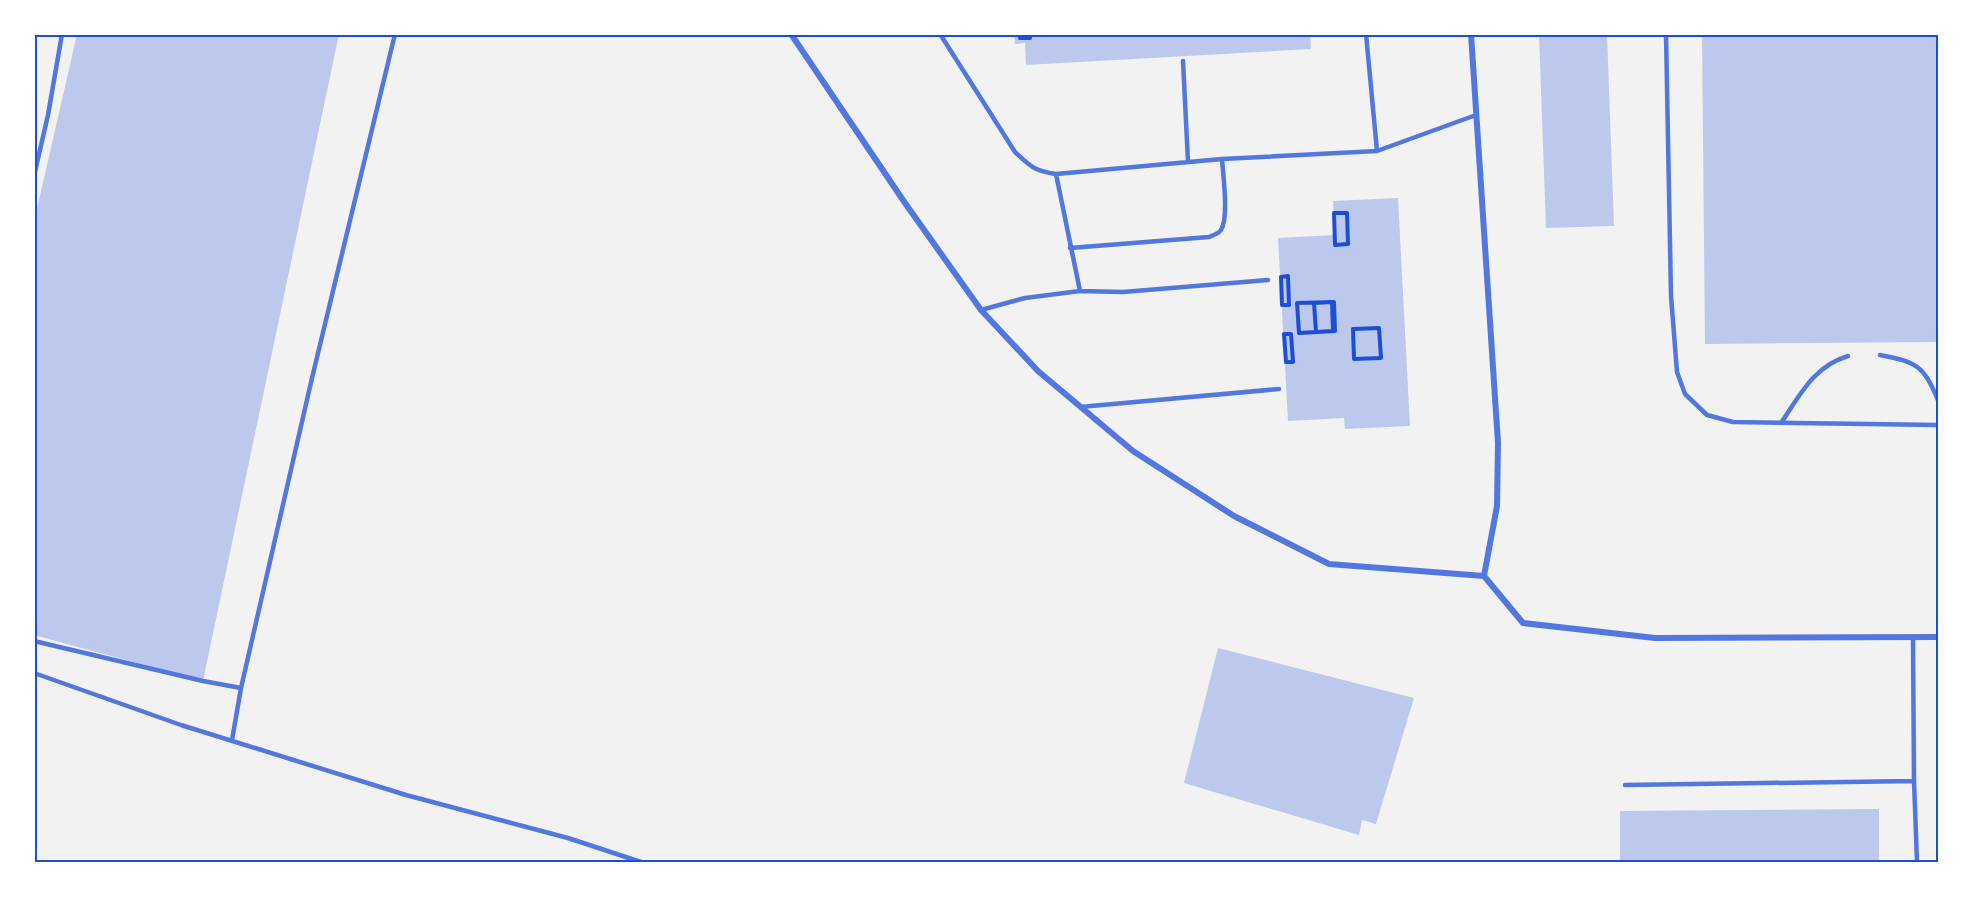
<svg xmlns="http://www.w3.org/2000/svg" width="1973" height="897" font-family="'Roboto Serif',serif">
<rect width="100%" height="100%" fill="#f2f2f2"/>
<path fill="#bdc9ec" d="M77 34H339L203 681 34 635V222Z
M1014 34H1310L1311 49 1026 65 1025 43 1015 44Z
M1539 34H1607L1614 226 1546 228Z
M1702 34H1938V342L1705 344Z
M1398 198 1410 426 1345 429 1344 418 1288 421 1278 238 1335 235 1333 201Z
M1218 648 1414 698 1376 824 1362 820 1359 835 1184 783Z
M1879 809V862H1620V811Z"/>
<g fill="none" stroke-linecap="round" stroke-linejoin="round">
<path stroke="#1d4ed8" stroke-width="4" d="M1019 34 1020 38H1030L1029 34
M1334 213H1347L1348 244 1335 245Z
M1288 276 1289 305H1282L1281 277Z
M1332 302 1333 331 1316 332 1314 303Z
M1334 302 1335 331 1299 333 1297 303Z
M1379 328 1381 358 1354 359 1353 329Z
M1284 334H1291L1293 362H1286Z"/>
<path stroke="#5277de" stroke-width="4.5" d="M940 34 1015 152C1030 166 1034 171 1056 174L1222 159 1377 151 1476 115
M1366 34 1377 151
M1666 34 1671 296 1677 372 1685 394 1707 415 1733 422 1938 425
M1183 61 1188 162
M1056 174 1080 291 1123 292 1268 280
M34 176 48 115 62 34
M1070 248 1209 237C1214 235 1218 234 1221 230 1229 217 1223 175 1222 159
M981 310 1025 298 1080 291
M1880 355C1917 362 1923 365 1938 400
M1080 407 1279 389
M1781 423C1800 395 1814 366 1848 356
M1913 637 1914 781 1917 862
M34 641 203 681 241 688 312 378 395 34
M34 673 181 725 406 795 568 838 641 862
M232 740 241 688
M1625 785 1914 781"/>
<path stroke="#5277de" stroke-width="6" d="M791 34 905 203 981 310 1038 371 1133 451 1234 516 1329 564 1484 576 1523 623 1655 638 1938 637
M1471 34 1498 443 1497 506 1484 576"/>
</g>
<rect width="1973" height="897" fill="none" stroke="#ffffff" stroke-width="72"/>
<rect x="36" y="36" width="1901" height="825" fill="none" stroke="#1d4ed8" stroke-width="2"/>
</svg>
